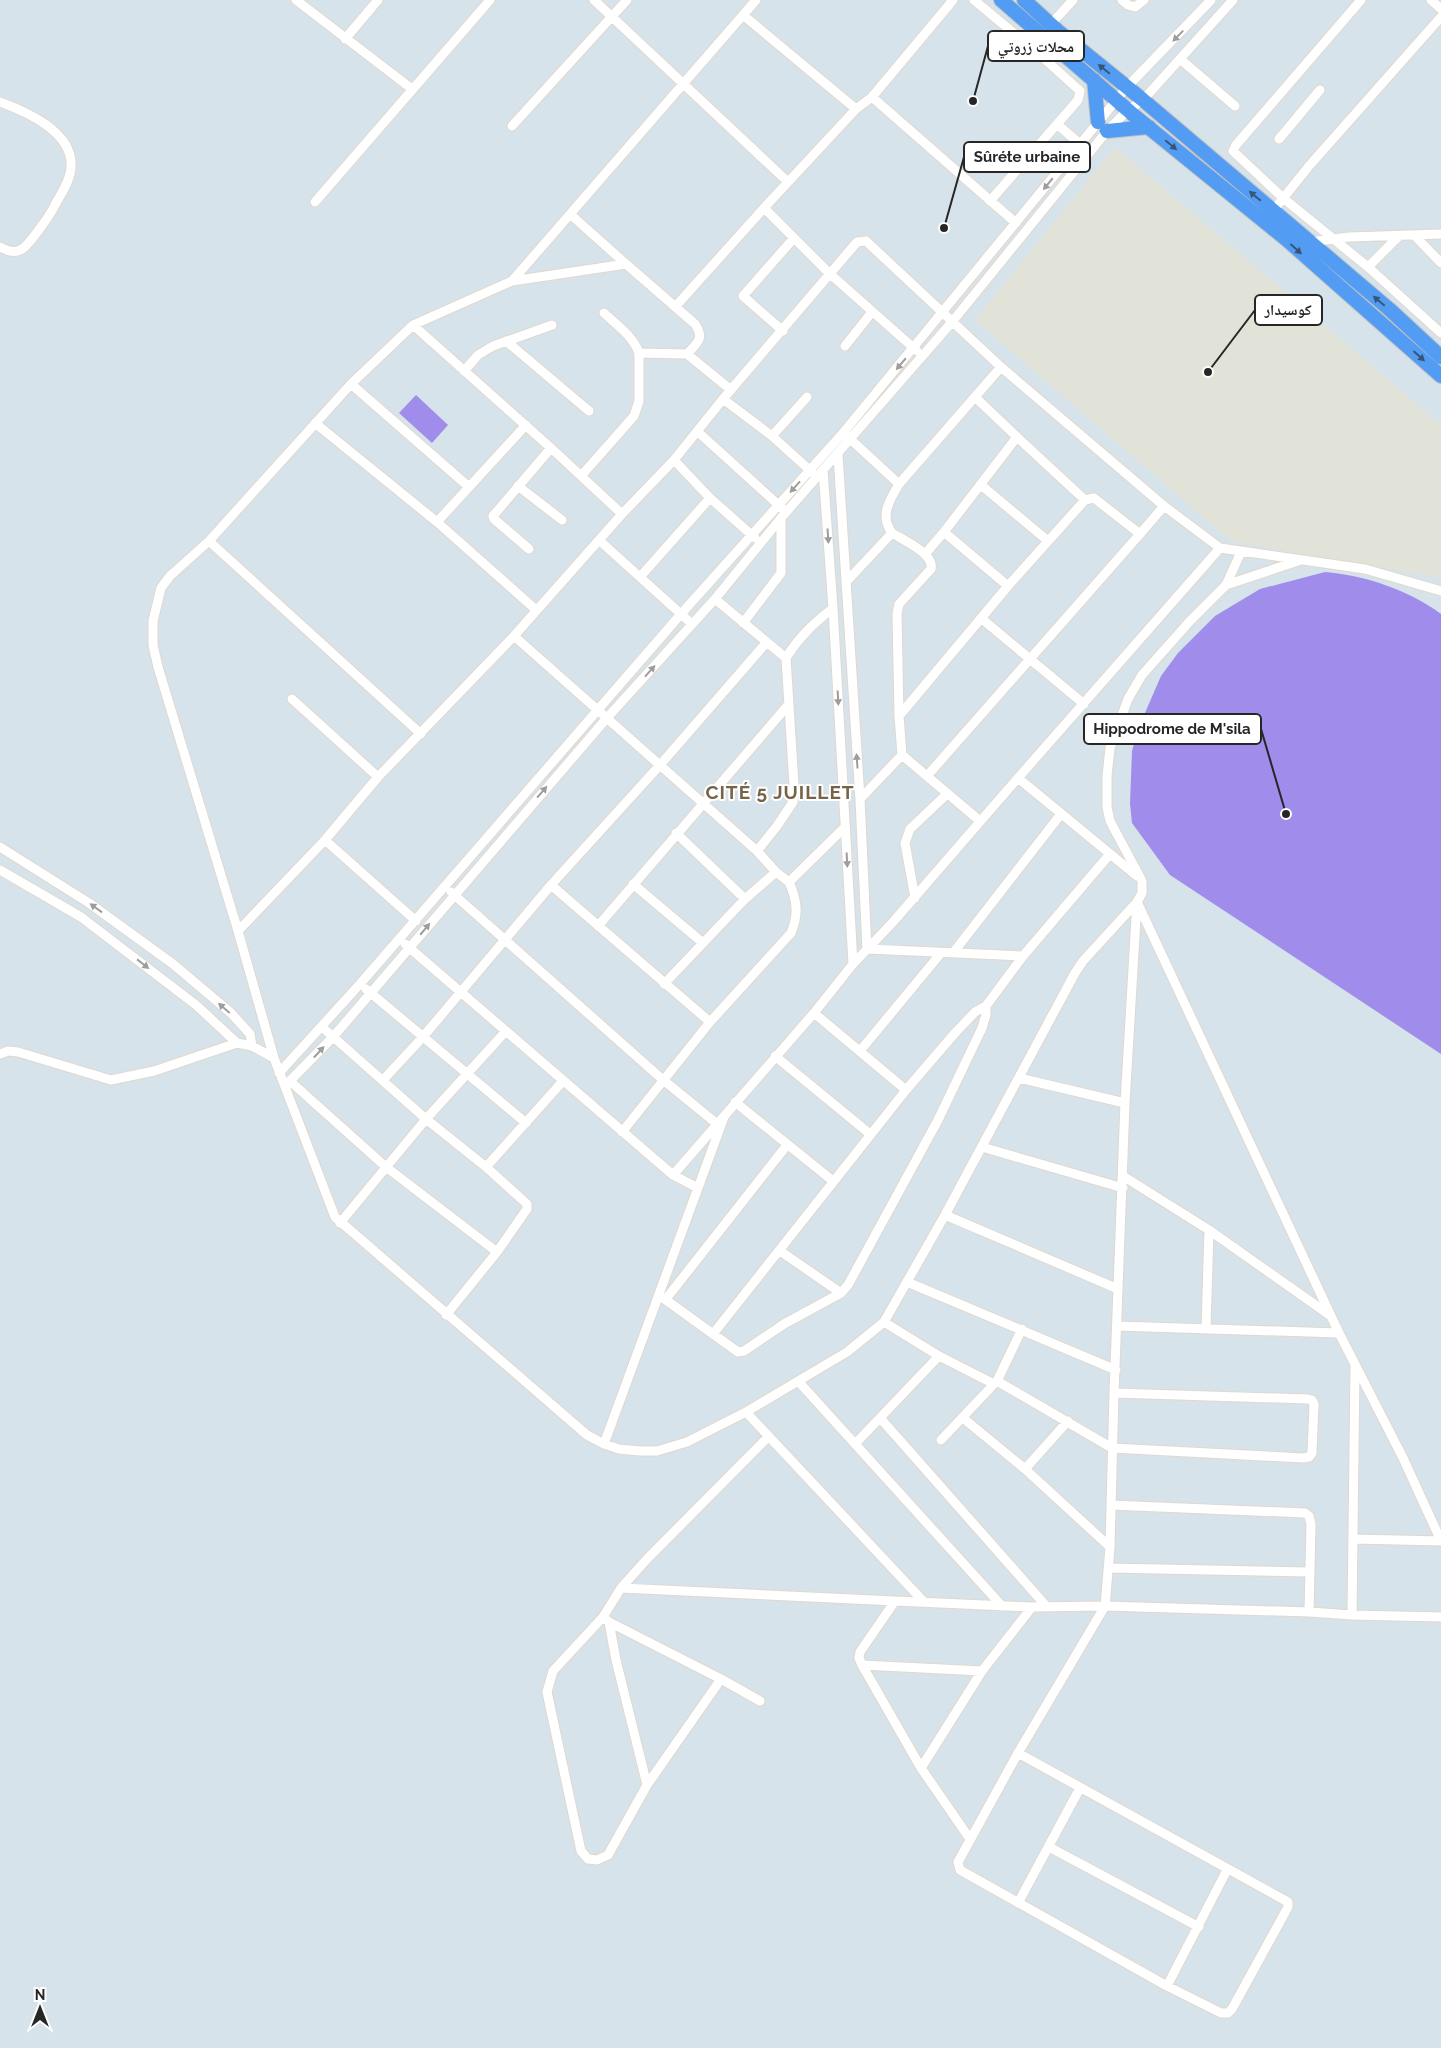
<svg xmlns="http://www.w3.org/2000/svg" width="1441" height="2048" font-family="Raleway,'Noto Naskh Arabic',sans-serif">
<rect width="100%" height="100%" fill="#d7e3ea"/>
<path fill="#e1e2d8" d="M1115 147 1441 425V578L1234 542 1226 537 975 320Z"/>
<path fill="#9f8ceb" d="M416 395 448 425 432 443 399 413Z
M1325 572C1364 575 1409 590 1441 614V1054L1170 875 1132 823 1130 804 1132 751 1138 729 1161 676 1178 653 1215 616 1260 589Z"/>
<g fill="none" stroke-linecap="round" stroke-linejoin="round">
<g stroke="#e1d8cc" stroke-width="11">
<path id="minor" d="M296 0 412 89
M594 0 788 182
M756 0 512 281 413 325 351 384 209 541 170 576 161 588 153 621V645L158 667 238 931 274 1058 335 1217 587 1435 604 1444 619 1449 640 1451H657L687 1442 746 1412 847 1352 884 1322 945 1215 1075 973 1083 961 1137 902 1142 893V881L1110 821 1107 807V776L1110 748 1128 699 1142 675 1190 621 1226 585 1241 552
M953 0 872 97 1016 223
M974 0 1039 54 1080 91 1078 100 990 201
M1122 0 1128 5 1135 7 1144 0
M1361 0 1236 145 1233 151 1283 198 1368 267 1441 333
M1431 0 1441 9
M743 15 856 109
M1051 24 1073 0
M345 39 378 0
M1180 59 1235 106
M0 102C27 112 74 132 71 168 70 182 60 195 54 207 50 215 29 245 22 249 15 254 7 251 0 247
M1058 125 1080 144
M512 126 627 0
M1279 139 1320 90
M315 202 490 0
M764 208 856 109 872 97
M1273 211 1309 166 1441 17
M570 214 626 264
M1415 236 1441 263
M1310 242 1349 237 1441 234
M1368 267 1399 236
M512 281 626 264 695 324C705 339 697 343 687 354L731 390
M675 307 764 208 829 273 917 351
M413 325 551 448 622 514
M783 331 743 296 794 238
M506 341 589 411
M845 346 872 312
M639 353 687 354
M464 371 478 355 493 346 552 325
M351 384 469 487
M723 399 772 436 813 473
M315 423 437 522 535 609
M698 432 783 509
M772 436 807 397
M1017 437 1085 500
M838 455 860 799 867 950
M674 460 710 498 755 538
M823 470 833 608 853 964
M581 476 634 416 639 401V353C633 336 617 325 604 313
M899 484 1001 367
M981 485 1048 541
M518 486 562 520
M437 522 526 425
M944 532 1008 586
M209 541 421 734
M600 541 692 624
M529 549 494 519 493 516 551 448
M925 554 944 532 1017 437 975 397
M640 577 710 498
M846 582 892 533C879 516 890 499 899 484L847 436
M1226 585 1301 560
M715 599 786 658
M833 608C814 623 799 637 786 658L794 785 793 802 777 826 757 851 776 872 789 882 845 827
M982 619 1084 704
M743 623 781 573V518
M514 636 757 851
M292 699 378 777
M899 716 1008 586 1085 500 1094 498 1140 534 1164 506
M902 755 980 821
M927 776 1140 534
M1018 778 1137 876
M860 799 902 755 899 716 897 614 899 604 931 569C935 554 903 540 892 533
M676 833 745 899
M325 840 416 921
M0 847 89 903 173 964 231 1013 250 1034 252 1046
M0 870 81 917 196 1005 237 1043 252 1046 274 1058
M633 884 703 943
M551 885 710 1022
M451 892 662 1079 716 1123
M915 898 905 843 910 829 947 794
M598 926 789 704
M238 931 325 840 378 777 514 636 622 514 674 460 723 399 857 242 866 241 1001 367 1164 506 1220 548 1365 569 1441 591
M405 944 673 1175 698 1188
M868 949 1023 956
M953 953 1061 814
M664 984 745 899 776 872
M366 989 526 1123
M814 1013 906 1090
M322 1027 426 1119 486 1167 527 1204V1209L497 1252 446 1315
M860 1051 941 953
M0 1054 8 1051 18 1052 111 1080 154 1071 237 1043
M775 1056 870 1134
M279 1073 360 984 681 614 843 433 1127 87 1211 0
M1019 1078 1125 1103
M383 1080 422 1038 551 885 660 765 766 643
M291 1082 386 1167 497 1252
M285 1086 333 1037 606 719 715 599 781 518 952 322 1107 131 1128 110 1143 100 1233 0
M735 1102 833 1181
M622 1132 710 1022 791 933C799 914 797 900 789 882
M982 1147 1123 1188
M486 1167 563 1081
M673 1175 814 1013 853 964 893 922 1018 778 1220 548
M1123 1176 1209 1230 1331 1316
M945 1215 1118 1289
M340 1223 426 1119 506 1031
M780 1251 841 1293
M907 1282 1116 1370
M659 1295 713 1334 906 1090 955 1033 975 1012 986 1006 1023 956 1110 854
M666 1299 787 1145
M884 1322 939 1356 994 1384 997 1381 1112 1448 1303 1458 1309 1457 1312 1453 1314 1404 1312 1400 1308 1399 1114 1393
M1117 1326 1339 1333
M1206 1328 1209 1230
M713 1334 738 1352 744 1351 784 1324 841 1293 848 1285 938 1120 982 1028 986 1015V1006
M798 1381 1002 1606
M997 1381 1022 1329
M746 1412 924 1602
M963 1418 1025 1469
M881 1419 1047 1607
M1068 1421 1025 1469 1110 1547
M941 1440 994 1384
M604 1444 724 1117
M855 1444 939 1356
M1111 1505 1305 1513 1309 1516 1311 1524 1309 1612
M1354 1539 1441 1541
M1109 1568 1309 1572
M621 1588 895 1601
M1352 1615 1355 1368
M603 1617 609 1622 721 1679 760 1701
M609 1622 616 1660 647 1785
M862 1665 982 1671
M721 1679 647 1785 608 1855 597 1860 588 1859 581 1851 547 1692 553 1671 603 1617 621 1588 647 1559 768 1437
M1018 1753 1288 1902V1907L1232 2009 1228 2013H1221L1167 1986 960 1870 958 1862 1018 1753 1105 1606 1110 1547 1114 1393 1125 1103 1137 902 1339 1333 1403 1458 1441 1541
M921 1768 982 1671 1032 1607
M970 1839 921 1768 862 1665 859 1658 860 1652 895 1601 1032 1607 1105 1606 1309 1612 1352 1615 1441 1617
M1049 1847 1199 1927
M1018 1903 1080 1788
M1167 1986 1227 1870"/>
</g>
<g stroke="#c2c2c2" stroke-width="16">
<path id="primary" d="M1001 0 1137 118 1286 239 1441 376
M1024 0 1059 32 1143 100 1389 309 1441 357
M1094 80 1098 122
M1107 131 1149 127"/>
</g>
<use href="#minor" stroke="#fff" stroke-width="9"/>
<use href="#primary" stroke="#539cf3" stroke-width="14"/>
</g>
<defs><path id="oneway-solid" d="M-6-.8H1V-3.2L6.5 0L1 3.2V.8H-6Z" transform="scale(1.25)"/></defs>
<g fill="#9d9d9d">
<use href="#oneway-solid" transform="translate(1178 36) rotate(134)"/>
<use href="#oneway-solid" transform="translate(1048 184) rotate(129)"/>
<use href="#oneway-solid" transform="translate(901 364) rotate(130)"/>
<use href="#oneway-solid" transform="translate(795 487) rotate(132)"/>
<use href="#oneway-solid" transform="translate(828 536) rotate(86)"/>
<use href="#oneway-solid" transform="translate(650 671) rotate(-48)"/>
<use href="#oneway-solid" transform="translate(838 698) rotate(87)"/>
<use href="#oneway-solid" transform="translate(857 761) rotate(-94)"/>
<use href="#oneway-solid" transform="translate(542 792) rotate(-49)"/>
<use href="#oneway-solid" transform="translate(847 860) rotate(87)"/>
<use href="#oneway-solid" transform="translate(96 908) rotate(-144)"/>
<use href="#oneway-solid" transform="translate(425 929) rotate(-50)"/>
<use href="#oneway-solid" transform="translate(143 964) rotate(38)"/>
<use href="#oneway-solid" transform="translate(224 1008) rotate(-139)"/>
<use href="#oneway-solid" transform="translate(319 1052) rotate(-47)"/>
</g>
<g fill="#385578">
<use href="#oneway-solid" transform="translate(1104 69) rotate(-141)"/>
<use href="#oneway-solid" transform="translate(1171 145) rotate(40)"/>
<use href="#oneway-solid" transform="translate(1255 196) rotate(-140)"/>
<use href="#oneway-solid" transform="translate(1296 249) rotate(42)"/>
<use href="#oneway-solid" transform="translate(1379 301) rotate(-140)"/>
<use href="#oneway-solid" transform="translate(1419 356) rotate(42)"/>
</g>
<g text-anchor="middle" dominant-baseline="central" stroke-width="4" stroke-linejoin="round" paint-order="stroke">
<g font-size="19" font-weight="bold" letter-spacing="1" fill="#776447" stroke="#fff">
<text x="780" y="792">CITÉ 5 JUILLET</text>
</g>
</g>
<path fill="none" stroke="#262626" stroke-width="2" d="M973 101L988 46M944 228L964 157M1208 372L1255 310M1286 814L1261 729"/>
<g fill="#262626" stroke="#fff" stroke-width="2">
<circle cx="973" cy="101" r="5"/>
<circle cx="944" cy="228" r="5"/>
<circle cx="1208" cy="372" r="5"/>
<circle cx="1286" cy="814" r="5"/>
</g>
<g fill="#fff" stroke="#262626" stroke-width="2">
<rect x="988" y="31" width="96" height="30" rx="5"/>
<rect x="964" y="142" width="126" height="30" rx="5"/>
<rect x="1255" y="295" width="67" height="30" rx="5"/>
<rect x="1084" y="714" width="177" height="30" rx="5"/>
</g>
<g font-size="15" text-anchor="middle" font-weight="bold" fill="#262626">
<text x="1036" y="52">محلات زروتي</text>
<text x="1027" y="162">Sûréte urbaine</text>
<text x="1288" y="315">كوسيدار</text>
<text x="1172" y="734">Hippodrome de M'sila</text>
</g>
<g transform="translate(40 2008)" stroke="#ffffff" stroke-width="4" paint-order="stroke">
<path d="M0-4L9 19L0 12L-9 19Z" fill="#262626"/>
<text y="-8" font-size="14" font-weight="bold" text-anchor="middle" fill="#262626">N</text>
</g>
</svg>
